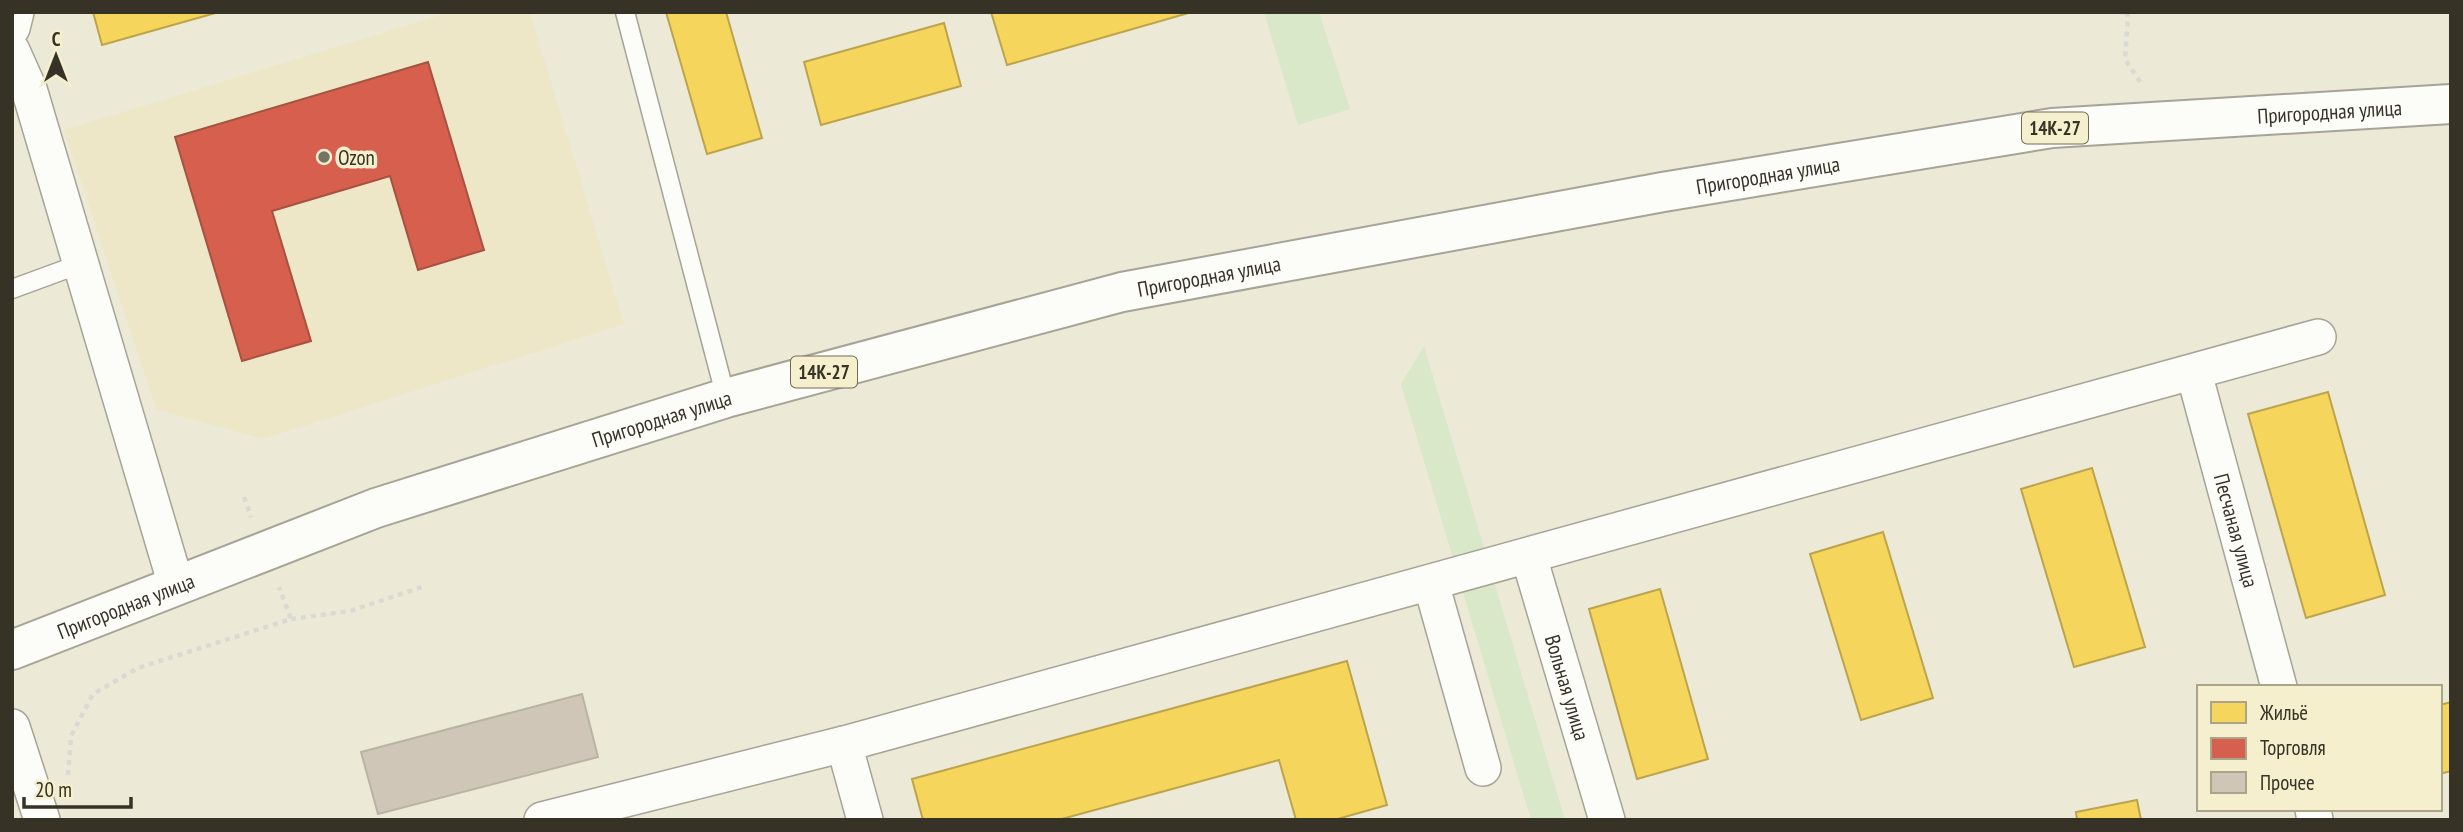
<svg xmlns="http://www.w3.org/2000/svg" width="2463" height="832" font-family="'PT Sans Narrow',sans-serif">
<rect width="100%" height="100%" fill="#ece9d6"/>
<path fill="#ede7c8" d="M451 12H530L624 324 263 439 156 409 64 130Z"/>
<path fill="#d8e8c9" d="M1264 12H1319L1350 109 1298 125Z
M1424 346 1565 820H1531L1401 384Z"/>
<path fill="#f6d55c" stroke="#bca44c" stroke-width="2" d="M93 12H219L102 45Z
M666 12H726L762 138 707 154Z
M991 12H1192L1007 65Z
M944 23 961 86 821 125 804 62Z
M2328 392 2385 595 2306 618 2248 414Z
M2092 468 2145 647 2074 667 2021 489Z
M1883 532 1933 698 1861 720 1810 554Z
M1660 589 1708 759 1637 779 1589 609Z
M1347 661 1387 805 1334 820H1296L1279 760 1058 820H923L912 779Z
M2451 702V771L2440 774V705Z
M2137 800 2141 820H2077L2076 812Z"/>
<path fill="#d6604d" stroke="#a65241" stroke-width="2" d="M428 62 484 250 418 270 390 176 272 211 311 341 242 361 175 137Z"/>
<path fill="#cfc6b7" stroke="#b9b3a6" stroke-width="2" d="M582 694 598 757 378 814 361 752Z"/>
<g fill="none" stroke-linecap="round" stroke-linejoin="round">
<g stroke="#a6a496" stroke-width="21">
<path id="lane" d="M625 12 726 398
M12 289 80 264"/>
</g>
<g stroke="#a6a496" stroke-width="38">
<g id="street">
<path d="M12 28 16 12"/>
<path d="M12 51 29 89 176 585"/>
<path id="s1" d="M2194 373 2279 687"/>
<path id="s2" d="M1529 557 1607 820"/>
<path d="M1431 583 1483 768"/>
<path d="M12 727 42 820"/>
<path d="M844 744 865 820"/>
<path d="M2313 809 2315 820"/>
<path d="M542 820 844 744 2318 337"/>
</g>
</g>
<g stroke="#a6a496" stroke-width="42">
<g id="primary">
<path id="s3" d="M12 650 376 508 726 398 1122 292 1663 192 2052 128 2451 104"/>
</g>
</g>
<path stroke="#dad9d3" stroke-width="4.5" stroke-dasharray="5 5" stroke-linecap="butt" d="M2126 12 2128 16 2125 59 2142 85
M244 497 251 517
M291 619 350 611 422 587
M68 775 71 736 93 694 138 668 291 619 279 587"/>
<use href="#lane" stroke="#fcfcf9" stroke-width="18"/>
<use href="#street" stroke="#fcfcf9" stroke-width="35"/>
<use href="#primary" stroke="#fcfcf9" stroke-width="38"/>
</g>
<circle fill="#767364" stroke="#f5efcd" stroke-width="2.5" cx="324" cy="157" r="7"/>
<g text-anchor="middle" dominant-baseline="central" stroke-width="7" stroke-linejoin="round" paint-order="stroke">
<g fill="#f5efcd" stroke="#6f6b58" stroke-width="2">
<rect x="2022" y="112.5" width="66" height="31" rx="5"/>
<rect x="791" y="356.5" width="66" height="31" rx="5"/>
</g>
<g font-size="19" font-weight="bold" fill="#363326">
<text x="2055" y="128">14К-27</text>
<text x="824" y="372">14К-27</text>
</g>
<g font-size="21" fill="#363326" stroke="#f5efcd">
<text stroke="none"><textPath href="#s3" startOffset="2390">Пригородная улица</textPath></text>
<text stroke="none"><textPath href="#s3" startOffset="1824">Пригородная улица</textPath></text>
<text stroke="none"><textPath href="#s3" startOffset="1256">Пригородная улица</textPath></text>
<text stroke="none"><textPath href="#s3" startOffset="690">Пригородная улица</textPath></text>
<text stroke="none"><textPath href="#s1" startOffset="163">Песчаная улица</textPath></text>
<text stroke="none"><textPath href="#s3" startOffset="122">Пригородная улица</textPath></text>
<text stroke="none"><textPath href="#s2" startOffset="136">Вольная улица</textPath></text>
</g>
<g font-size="21" fill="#363326" stroke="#f5efcd" text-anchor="start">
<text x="338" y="157">Ozon</text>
</g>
</g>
<rect width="2463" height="832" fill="none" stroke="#363326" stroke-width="28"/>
<rect x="2197" y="685" width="245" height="126" fill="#f5efcd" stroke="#a9a48a" stroke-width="2"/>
<rect x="2211" y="702" width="35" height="21" fill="#f6d55c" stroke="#a9a48a" stroke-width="2"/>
<text x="2260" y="720" font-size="21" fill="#363326">Жильё</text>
<rect x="2211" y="738" width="35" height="21" fill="#d6604d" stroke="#a9a48a" stroke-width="2"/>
<text x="2260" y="755" font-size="21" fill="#363326">Торговля</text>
<rect x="2211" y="772" width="35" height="21" fill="#cfc6b7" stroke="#a9a48a" stroke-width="2"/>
<text x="2260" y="790" font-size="21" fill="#363326">Прочее</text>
<g transform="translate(56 56)" stroke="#f5efcd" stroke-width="5" paint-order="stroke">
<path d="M0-5L12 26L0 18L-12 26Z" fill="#363326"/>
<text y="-10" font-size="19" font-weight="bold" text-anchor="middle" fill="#363326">С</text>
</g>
<path d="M24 797v10h107v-10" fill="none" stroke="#363326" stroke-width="3.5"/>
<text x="35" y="797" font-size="21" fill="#363326" stroke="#f5efcd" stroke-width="5" paint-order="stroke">20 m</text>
</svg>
